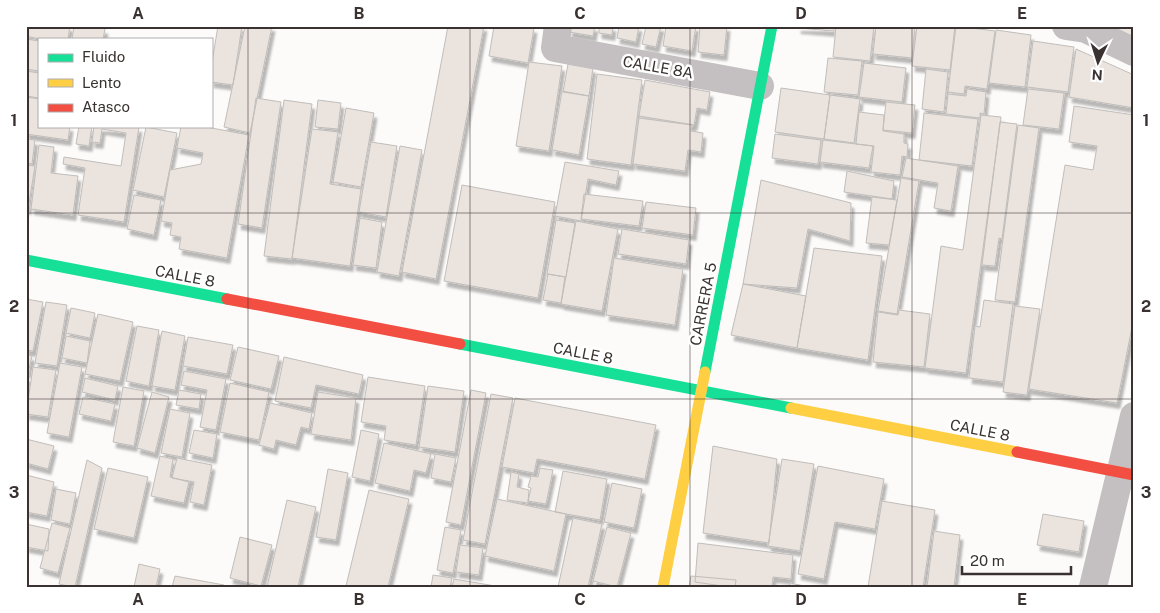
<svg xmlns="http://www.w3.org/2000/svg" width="1160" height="613" font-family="'Public Sans',sans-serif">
<defs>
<filter id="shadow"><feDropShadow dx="3" dy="5.5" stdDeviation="1" flood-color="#0004"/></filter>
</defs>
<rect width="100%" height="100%" fill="#fdfbfa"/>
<path fill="#eae3de" stroke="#c0bdba" filter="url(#shadow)" d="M26 26H70L68 39H40L26 36Z
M74 26H93L105 29 103 39H72Z
M218 26H242L233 85 211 82V68Z
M245 26H272L250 133 224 127Z
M448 26H484L436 279 402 272Z
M494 26H523L534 28 528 63 489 56Z
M570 26H595L593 36 569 32Z
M599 26H613L612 35 599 33Z
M619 26H639L636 42 617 38Z
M646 26H661L656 47 642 44Z
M666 26H696L692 51 663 46Z
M700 26H727L724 55 698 52Z
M798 26H834V31L798 28Z
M836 26H874L870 61 833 57Z
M876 26H915L912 58 873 54Z
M917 26H955L950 70 912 66Z
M956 26 995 31 987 89 965 86 964 94 948 92Z
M1107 26H1134V38Z
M996 30 1031 35 1025 87 989 83Z
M26 39 39 41V71L26 69Z
M1033 41 1074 47 1068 92 1027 87Z
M1076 49 1134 75V108L1069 97Z
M828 58 862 61 858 95 824 92Z
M529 62 562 66 549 151 516 146Z
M864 63 906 68 902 102 859 97Z
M568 64 593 68 589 96 563 92Z
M926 69 948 72 944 112 922 109Z
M26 71 39 73V98L26 96Z
M597 74 642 80 631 165 587 159Z
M645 80 710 92 707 110 697 108 694 125 639 116Z
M781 88 830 95 824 139 775 132Z
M967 89 986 92 984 114 980 113V118L946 114 948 94 966 96Z
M1028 89 1064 93 1059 129 1023 125Z
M562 91 589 96 579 155 552 150Z
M830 95 860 99 854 143 824 139Z
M26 97 39 99V126H70L68 140 26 134Z
M256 98 281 102 262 228 238 224Z
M284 100 312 104 292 259 264 256Z
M318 100 341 103 338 129 315 127Z
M886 102 915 105 912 133 883 130Z
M1074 106 1134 115V317L1117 403 1029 389 1065 165 1093 170 1097 146 1069 142Z
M346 108 374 113 361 187 333 182Z
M859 112 884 115 883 131 904 134V143L908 144 907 157 902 156 900 175 871 172 874 146 856 144Z
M924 113 978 119 972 166 919 160Z
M981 115 1001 117 966 373 925 368 941 246 963 250Z
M639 118 692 125 691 131 703 133 701 152 688 150 685 171 633 164Z
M1000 122 1017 124 1002 239 999 238 995 266 982 265Z
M1018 125 1039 128 1015 302 995 300Z
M79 126H92L89 146 76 144Z
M94 126 139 127 124 222 78 215 85 168 63 164 64 157 121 166 126 133 102 129 100 143 92 142Z
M181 126H201L249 135 227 258 179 249 181 237 170 235 172 223 161 221 170 170 201 164 203 153 177 148Z
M146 127 177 133 164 197 133 190Z
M312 129 338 132 330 184 361 189 350 266 292 258Z
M775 134 821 140 818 164 772 158Z
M26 139 35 140 32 164 26 163Z
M823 140 873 146 869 168 820 162Z
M371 142 397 146 386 217 359 212Z
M39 145 54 147 51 173 78 176 73 215 31 209Z
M400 146 422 150 399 276 377 272Z
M906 158 958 166 951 211 934 208 938 183 902 177Z
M565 162 619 171 616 185 588 179 581 221 555 216Z
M26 165 35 166 28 209H26Z
M847 171 894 181 892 199 844 192Z
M901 178 919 181 897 314 878 311Z
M761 180 851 203 850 241 808 229 797 288 743 284Z
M462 185 555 202 538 298 444 281Z
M584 194 643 201 639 226 581 219Z
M134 195 161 200 154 235 127 229Z
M872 197 897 200 889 245 866 243Z
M646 202 696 208 693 235 642 228Z
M360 218 382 222 376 268 353 265Z
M556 220 575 223 566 277 547 274Z
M576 221 618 229 602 311 561 304Z
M622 229 689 240 686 264 618 254Z
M814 248 882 256 868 360 797 348Z
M614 258 683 269 675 325 606 315Z
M548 274 565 277 561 303 543 300Z
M743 284 806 296 797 348 731 335Z
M26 299 43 302 33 351 26 350Z
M984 300 1013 304 1003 382 969 378 975 326 980 327Z
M46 302 67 305 57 366 35 363Z
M1015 306 1040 309 1027 395 1003 392Z
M71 308 95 313 90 338 66 333Z
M899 310 930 314 924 367 873 362 878 312 898 315Z
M98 314 133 322 120 381 85 374Z
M137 326 159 330 149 386 126 381Z
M162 331 185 336 175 390 152 386Z
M66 336 90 341 87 363 62 358Z
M188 337 233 345 227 374 183 366Z
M238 347 279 356 271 389 230 380Z
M26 354 32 356 28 373H26Z
M284 357 363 375 359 394 316 385 311 408 275 401Z
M60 363 82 367 69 437 47 433Z
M33 367 56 370 48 417 26 414Z
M184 371 226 379 216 430 200 427 207 390 181 385Z
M368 377 425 386 416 445 384 440 386 426 361 422Z
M85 378 118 386 115 400 82 392Z
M26 382H30L26 401Z
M230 383 269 392 259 440 220 432Z
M428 386 464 391 455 452 419 447Z
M123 387 144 391 134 446 113 442Z
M179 390 201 394 199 409 176 405Z
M471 390 486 393 461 525 446 522Z
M152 392 169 397 155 453 137 448Z
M318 392 356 398 351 440 311 434Z
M491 394 513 398 485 544 463 540Z
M83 397 115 404 111 421 79 414Z
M515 398 656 425 645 479 537 459 534 473 502 467Z
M270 403 312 413 309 429 301 427 296 445 276 440 274 449 259 445Z
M170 409 190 413 182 457 161 453Z
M194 430 217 434 213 458 189 453Z
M361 430 379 434 370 481 352 477Z
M26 439 54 446 48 469 26 463Z
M384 443 431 454 426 473 414 470 410 491 375 483Z
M713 446 777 459 769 543 703 533Z
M435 454 456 458 451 482 431 478Z
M160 456 173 459 170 477 189 482 184 503 151 496Z
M177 458 212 465 204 505 190 502 194 482 172 478Z
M782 459 814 464 800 551 768 546Z
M87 460 102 468 75 587H73L59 584Z
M818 466 884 479 875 529 835 522 824 579 798 574Z
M108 468 148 477 134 538 94 529Z
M540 468 553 470 546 504 528 501 531 488 528 487 531 476 538 477Z
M328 469 348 473 336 540 316 537Z
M563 471 607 479 600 520 555 512Z
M511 472 519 474 517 487 529 490 528 503 507 500Z
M26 475 54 482 47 516 26 512Z
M612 483 642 489 634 528 604 522Z
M56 489 76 493 70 524 51 520Z
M369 490 409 499 388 587H348L346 586Z
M497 499 566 514 554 571 485 556Z
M287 500 316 507 298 587H267Z
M882 501 935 510 923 587H868Z
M1043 514 1084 521 1079 552 1037 545Z
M573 518 602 524 588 587H558Z
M52 523 70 528 58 573 40 568Z
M26 524 49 529 48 551 26 547Z
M445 527 461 530 453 573 437 570Z
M607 527 631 533 617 587 593 581Z
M934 531 960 535 954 587H927Z
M240 537 272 545 261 586 230 578Z
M698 543 793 555 791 579 773 577 772 587H729L695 582Z
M460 545 483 548 479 575 456 572Z
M139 564 160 569 156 587H134Z
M433 575 452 578 450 587H431Z
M175 576 224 585V587H172Z
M691 576 736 580 735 587H689Z
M454 579 501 587H452Z
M790 583 809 587H789Z"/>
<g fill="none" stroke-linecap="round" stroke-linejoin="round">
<path stroke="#c4c0c1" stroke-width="28" d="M558 26 555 48 760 86
M1066 26 1086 29 1134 52
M1093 587 1134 416"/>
<path stroke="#16e098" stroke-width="11" d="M26 260 227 299
M460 344 791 408
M705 372 772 26"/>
<path stroke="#ffcf43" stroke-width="11" d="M791 408 1017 452
M663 587 705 372"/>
<path stroke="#f24e42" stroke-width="11" d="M227 299 460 344
M1017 452 1134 475"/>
</g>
<path fill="none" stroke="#3a3231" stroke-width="1" stroke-opacity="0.55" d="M248 26V587M470 26V587M690 26V587M912 26V587M26 213H1134M26 399H1134"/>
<g text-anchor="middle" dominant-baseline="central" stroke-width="5" stroke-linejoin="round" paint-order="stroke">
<g font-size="15" fill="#3a3231" stroke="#fff">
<text transform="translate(658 67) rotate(10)">CALLE 8A</text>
<text transform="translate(185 276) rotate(11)">CALLE 8</text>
<text transform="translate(703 304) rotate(-79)">CARRERA 5</text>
<text transform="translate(583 353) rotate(11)">CALLE 8</text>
<text transform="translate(980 430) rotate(11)">CALLE 8</text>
</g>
</g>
<rect width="1160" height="613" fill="none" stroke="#ffffff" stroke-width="55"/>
<rect x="38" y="38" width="175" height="90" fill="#ffffff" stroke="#b0adad"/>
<rect x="48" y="54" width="25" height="8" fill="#16e098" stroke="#b0adad"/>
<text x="82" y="62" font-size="15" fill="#3a3231">Fluido</text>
<rect x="48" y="79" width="25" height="8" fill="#ffcf43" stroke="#b0adad"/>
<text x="82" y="88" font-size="15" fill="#3a3231">Lento</text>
<rect x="48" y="104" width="25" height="8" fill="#f24e42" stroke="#b0adad"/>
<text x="82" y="112" font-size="15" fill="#3a3231">Atasco</text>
<g transform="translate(1098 62) rotate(184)" stroke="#ffffff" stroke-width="4" paint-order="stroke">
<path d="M0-4L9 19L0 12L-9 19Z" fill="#3a3231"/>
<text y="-8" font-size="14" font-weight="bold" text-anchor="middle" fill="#3a3231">N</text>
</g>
<path d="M962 566v8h109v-8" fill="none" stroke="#3a3231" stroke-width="2.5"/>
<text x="970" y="566" font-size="15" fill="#3a3231" stroke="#ffffff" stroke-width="4" paint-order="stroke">20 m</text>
<rect x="28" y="28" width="1104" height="558" fill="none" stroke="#3a3231" stroke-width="2"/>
<g font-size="16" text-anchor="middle" font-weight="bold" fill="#3a3231">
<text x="138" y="19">A</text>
<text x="359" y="19">B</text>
<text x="580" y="19">C</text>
<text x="801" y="19">D</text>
<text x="1022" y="19">E</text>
<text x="14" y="126">1</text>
<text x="1146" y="126">1</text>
<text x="14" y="312">2</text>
<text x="1146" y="312">2</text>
<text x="14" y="498">3</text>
<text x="1146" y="498">3</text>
<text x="138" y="605">A</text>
<text x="359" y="605">B</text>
<text x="580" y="605">C</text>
<text x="801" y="605">D</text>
<text x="1022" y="605">E</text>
</g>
</svg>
